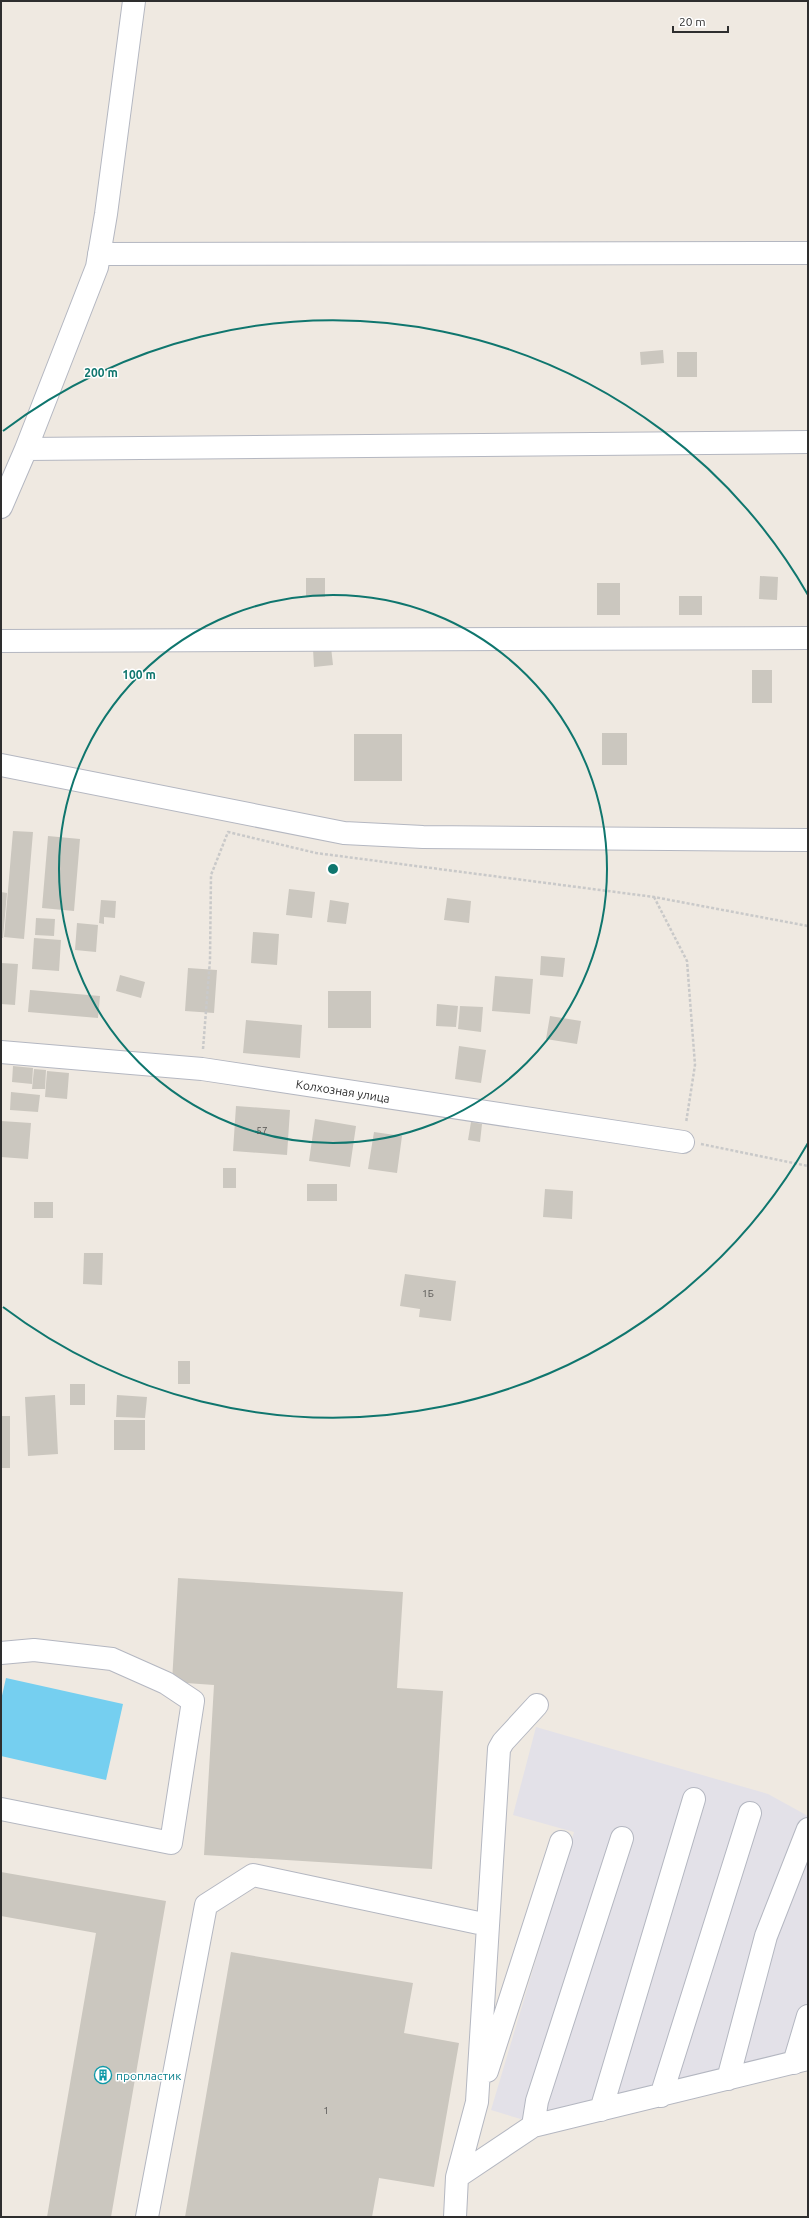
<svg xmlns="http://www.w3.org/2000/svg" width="809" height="2218" font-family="Ubuntu,sans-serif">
<rect width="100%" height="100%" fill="#efe9e1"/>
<path fill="#e3e1e8" d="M536 1727 768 1794 808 1816V2065L524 2120 491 2110 574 1832 513 1815Z"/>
<path fill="#75cff0" d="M6 1678 123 1704 106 1780 1 1756V1700Z"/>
<path fill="#cbc7bf" d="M663 350 664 363 641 365 640 352Z
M677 352H697V377H677Z
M760 576 778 577 777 600 759 599Z
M306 578H325V597H306Z
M597 583H620V615H597Z
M679 596H702V615H679Z
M331 647 333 665 314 667 313 649Z
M752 670H772V703H752Z
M602 733H627V765H602Z
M354 734H402V781H354Z
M13 831 33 832 24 939 4 937Z
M48 836 80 839 74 911 42 908Z
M289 889 315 892 312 918 286 915Z
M1 892 7 893 3 938H1Z
M447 898 471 901 469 923 444 920Z
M101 900 116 901 115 918 104 917V924L99 923Z
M330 900 349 903 346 924 327 922Z
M36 918 55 919 54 936 35 935Z
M77 923 98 925 96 952 75 950Z
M253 932 279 934 277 965 251 963Z
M34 938 61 940 59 971 32 969Z
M541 956 565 958 563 977 540 975Z
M1 963 18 964 15 1005 1 1004Z
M188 968 217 970 214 1013 185 1011Z
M120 975 145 982 141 998 116 991Z
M495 976 533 979 530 1014 492 1011Z
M30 990 100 996 98 1018 28 1012Z
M328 991H371V1028H328Z
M437 1004 458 1006 456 1027 436 1026Z
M460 1006 483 1007 481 1032 458 1029Z
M550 1016 581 1021 577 1044 546 1039Z
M246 1020 302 1025 300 1058 243 1053Z
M459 1046 486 1050 481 1083 455 1079Z
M13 1066 33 1068 32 1084 12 1082Z
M34 1069 46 1070 45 1089H32Z
M47 1071 69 1073 67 1099 45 1097Z
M11 1092 40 1095 38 1112 10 1110Z
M236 1106 290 1110 287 1155 233 1151Z
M315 1119 356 1126 350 1167 309 1161Z
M1 1121 31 1123 28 1159 1 1157Z
M471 1122 482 1124 480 1142 468 1140Z
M374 1132 402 1136 397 1173 368 1169Z
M223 1168H236V1188H223Z
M307 1184H337V1201H307Z
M545 1189 573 1191 572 1219 543 1217Z
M34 1202H53V1218H34Z
M84 1253H103L102 1285 83 1284Z
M405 1274 456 1281 451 1321 419 1317 420 1309 400 1306Z
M178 1361H190V1384H178Z
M70 1384H85V1405H70Z
M55 1395 58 1454 28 1456 25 1397Z
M117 1395 147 1397 145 1418 116 1417Z
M1 1416H10V1468H1Z
M114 1420H145V1450H114Z
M178 1578 403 1592 397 1688 443 1691 432 1869 204 1855 214 1685 172 1682Z
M1 1872 166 1901 111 2217H47L96 1933 1 1916Z
M231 1952 413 1983 404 2033 459 2043 434 2187 379 2178 372 2217H185Z"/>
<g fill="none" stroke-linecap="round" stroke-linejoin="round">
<g stroke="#b4b7c1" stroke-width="24">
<path id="minor" d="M99 254 808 253
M26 449 808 442
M1 507 26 449 97 267 106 214 134 1
M1 641 808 638
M1 765 344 833 423 837 808 840
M1 1052 202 1069 683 1142
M1 1653 34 1650 112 1659 166 1683 193 1701 171 1843 1 1809
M794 2063 808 2016
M487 2071 561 1842
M728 2079 766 1936 808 1829
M661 2096 750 1813
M601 2110 694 1799
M533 2126 537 2101 622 1838
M457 2177 533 2126 808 2059
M147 2217 206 1905 253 1875 488 1925
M455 2217 457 2177 477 2102 499 1749 503 1742 537 1705"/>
</g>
<path stroke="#c9c9c9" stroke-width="2.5" stroke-dasharray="3 2" stroke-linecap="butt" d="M654 897 687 961 695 1065 686 1123
M203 1049 210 960 211 875 228 832 316 853 654 897 808 926
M701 1144 808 1166"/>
<use href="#minor" stroke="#fff" stroke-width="22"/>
</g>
<g fill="none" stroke="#0f766e" stroke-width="2">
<circle cx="333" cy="869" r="274"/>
<path d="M808 1143A548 548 0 0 1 3 1307M3 431A548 548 0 0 1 808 595"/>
</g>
<defs>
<g id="building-ring" transform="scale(0.9)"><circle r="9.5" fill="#fff" stroke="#0f9aa8" stroke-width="1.5"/><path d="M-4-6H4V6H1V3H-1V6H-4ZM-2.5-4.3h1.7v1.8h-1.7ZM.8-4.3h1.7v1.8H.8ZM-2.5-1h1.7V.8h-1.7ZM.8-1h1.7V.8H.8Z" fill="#0f9aa8"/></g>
</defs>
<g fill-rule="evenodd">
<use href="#building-ring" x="103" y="2075"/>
</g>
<g text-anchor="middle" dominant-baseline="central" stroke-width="3" stroke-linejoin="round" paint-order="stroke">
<g font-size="10" fill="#555452">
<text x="262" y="1130">57</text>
<text x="428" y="1293">1Б</text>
<text x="326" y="2110">1</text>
</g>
<g font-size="12" fill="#2e2e2e" stroke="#fff">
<text transform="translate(343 1091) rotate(9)">Колхозная улица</text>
</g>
<g font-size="12" fill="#0d838f" stroke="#fff" text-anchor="start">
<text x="116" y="2075">пропластик</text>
</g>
</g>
<circle cx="333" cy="869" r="6" fill="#0f766e" stroke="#fff" stroke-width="2"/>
<g font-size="12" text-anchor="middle" font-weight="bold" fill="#0f766e" stroke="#fff" stroke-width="3" stroke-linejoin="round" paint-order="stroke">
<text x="101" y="377">200 m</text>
<text x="139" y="679">100 m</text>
</g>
<rect width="809" height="2218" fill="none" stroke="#2e2e2e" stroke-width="4"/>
<path d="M673 26v6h55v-6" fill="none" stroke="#2e2e2e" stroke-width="2"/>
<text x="679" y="26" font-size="12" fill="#2e2e2e" stroke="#ffffff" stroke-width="3" paint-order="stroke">20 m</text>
</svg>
